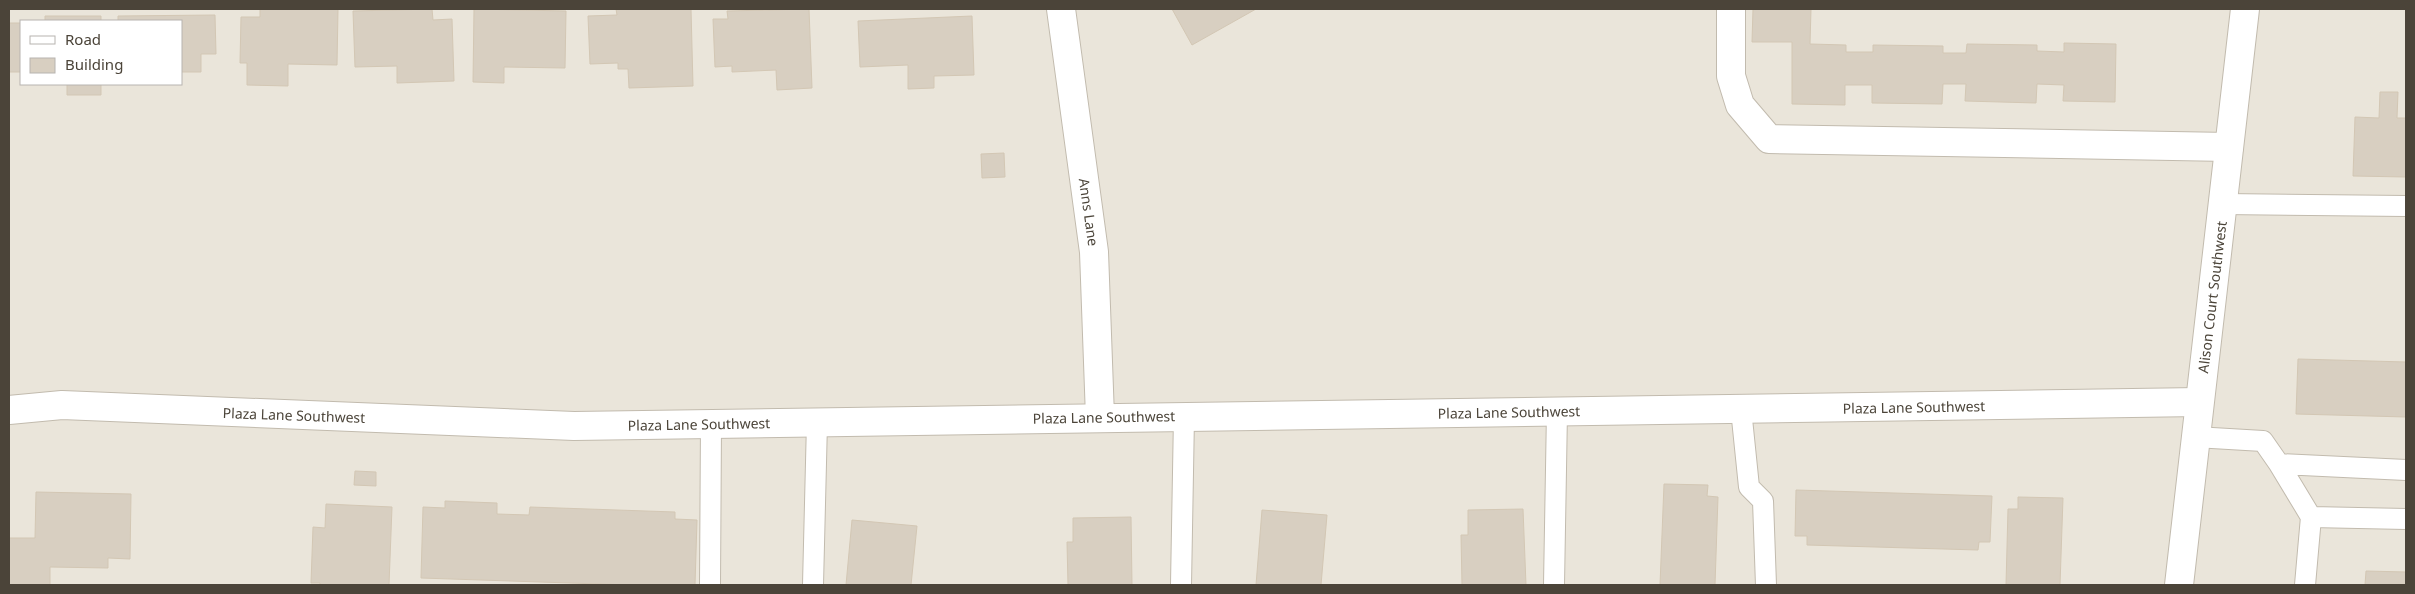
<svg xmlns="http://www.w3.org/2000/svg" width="2415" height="594" font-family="'Noto Sans',sans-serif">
<rect width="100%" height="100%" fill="#f6f3ec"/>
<path fill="#eae5da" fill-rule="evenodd" d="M9 9H2406V585H9ZM21 21H181V84H21Z"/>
<path fill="#d8cfc1" stroke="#d3c7b4" d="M260 9H338L337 65 288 64V86L247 85V63H240L241 17H260Z
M432 9 433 20 452 19 454 81 397 83V66L355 67 353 11Z
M474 9 566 11 565 68 504 67V83L473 82Z
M616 9H691L693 86 629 88 628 69H618V63L590 64 588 16 617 15Z
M809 9 812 88 777 90 776 70 732 72V66L715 67 713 19H728L727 11Z
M1172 9H1256L1192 45Z
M1753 9H1811L1810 44 1846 45V52H1873V45L1943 46V53H1966L1967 44 2037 45V51L2064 52V43L2116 44 2115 102 2063 101 2064 85 2037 84 2036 103 1965 101 1966 84H1943L1942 104 1872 103V85H1845V105L1792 104V42H1752Z
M215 15 216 54H201V72H181V21H118V16Z
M45 16H101V21H45Z
M972 16 974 75 934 76V88L908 89V65L860 67 858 21Z
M9 23H21V72H9Z
M67 84H101V95H67Z
M2380 92H2398L2397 118H2406V177L2353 176 2355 117 2379 118Z
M1004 153 1005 177 982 178 981 154Z
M2298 359 2406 362V417L2296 414Z
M355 471 376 472V486L354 485Z
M1664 484 1708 485 1707 496 1718 497 1715 585H1660Z
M1796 490 1992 496 1990 542H1979L1978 550 1807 545V536H1795Z
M36 492 131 494 130 559 108 558V568L50 567V585H9V538H35Z
M2018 497 2063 498 2060 585H2006L2008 509H2018Z
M445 501 497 503V514L529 515 530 507 675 512V519L697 520 695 585H629L421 578 423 507 445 508Z
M326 504 392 507 389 585H320V583H311L313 527 325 528Z
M1523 509 1526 585H1462L1461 535H1468V510Z
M1262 510 1327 515 1321 585H1256Z
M1131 517 1132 585H1068L1067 542H1073V518Z
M852 520 917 526 911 585H846Z
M2366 571 2406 572V585H2365Z"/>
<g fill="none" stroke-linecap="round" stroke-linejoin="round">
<g stroke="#c2bbae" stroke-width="22">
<path id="service" d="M2223 204 2406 206
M1741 409 1749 487 1763 501 1766 585
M2195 437 2263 441 2279 464 2311 517 2305 585
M2279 464 2406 470
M2311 517 2406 519
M710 585 711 424
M813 585 817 422
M1181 585 1184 416
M1554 585 1557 411"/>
</g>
<g stroke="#c2bbae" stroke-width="30">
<path id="minor" d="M1061 9 1094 252 1100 417
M1731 9V76L1740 105 1769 139 2229 147
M9 410 62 405 574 426 2199 402"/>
</g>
<g stroke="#c2bbae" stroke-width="30">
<path id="tertiary" d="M2179 585 2245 9"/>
</g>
<use href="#service" stroke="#fff" stroke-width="20"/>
<use href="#minor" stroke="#fff" stroke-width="28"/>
<use href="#tertiary" stroke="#fff" stroke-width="28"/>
</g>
<g text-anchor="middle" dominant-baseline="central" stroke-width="4" stroke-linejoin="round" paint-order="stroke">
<g font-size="14" fill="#4b4439" stroke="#fff">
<text transform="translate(1089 212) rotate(82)">Anns Lane</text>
<text transform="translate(2212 297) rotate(-83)">Alison Court Southwest</text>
<text transform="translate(1914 407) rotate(-1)">Plaza Lane Southwest</text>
<text transform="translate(1509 412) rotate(-1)">Plaza Lane Southwest</text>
<text transform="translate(294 415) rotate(2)">Plaza Lane Southwest</text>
<text transform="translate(1104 417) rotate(-1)">Plaza Lane Southwest</text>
<text transform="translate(699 424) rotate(-1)">Plaza Lane Southwest</text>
</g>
</g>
<rect width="2415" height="594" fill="none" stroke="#4b4439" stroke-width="20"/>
<rect x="20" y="20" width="162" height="65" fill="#ffffff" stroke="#b7b4b0"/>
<rect x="30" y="36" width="25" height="8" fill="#ffffff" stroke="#b7b4b0"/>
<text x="65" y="45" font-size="15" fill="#4b4439">Road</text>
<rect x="30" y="58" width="25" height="15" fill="#d8cfc1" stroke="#b7b4b0"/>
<text x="65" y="70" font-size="15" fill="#4b4439">Building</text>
</svg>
